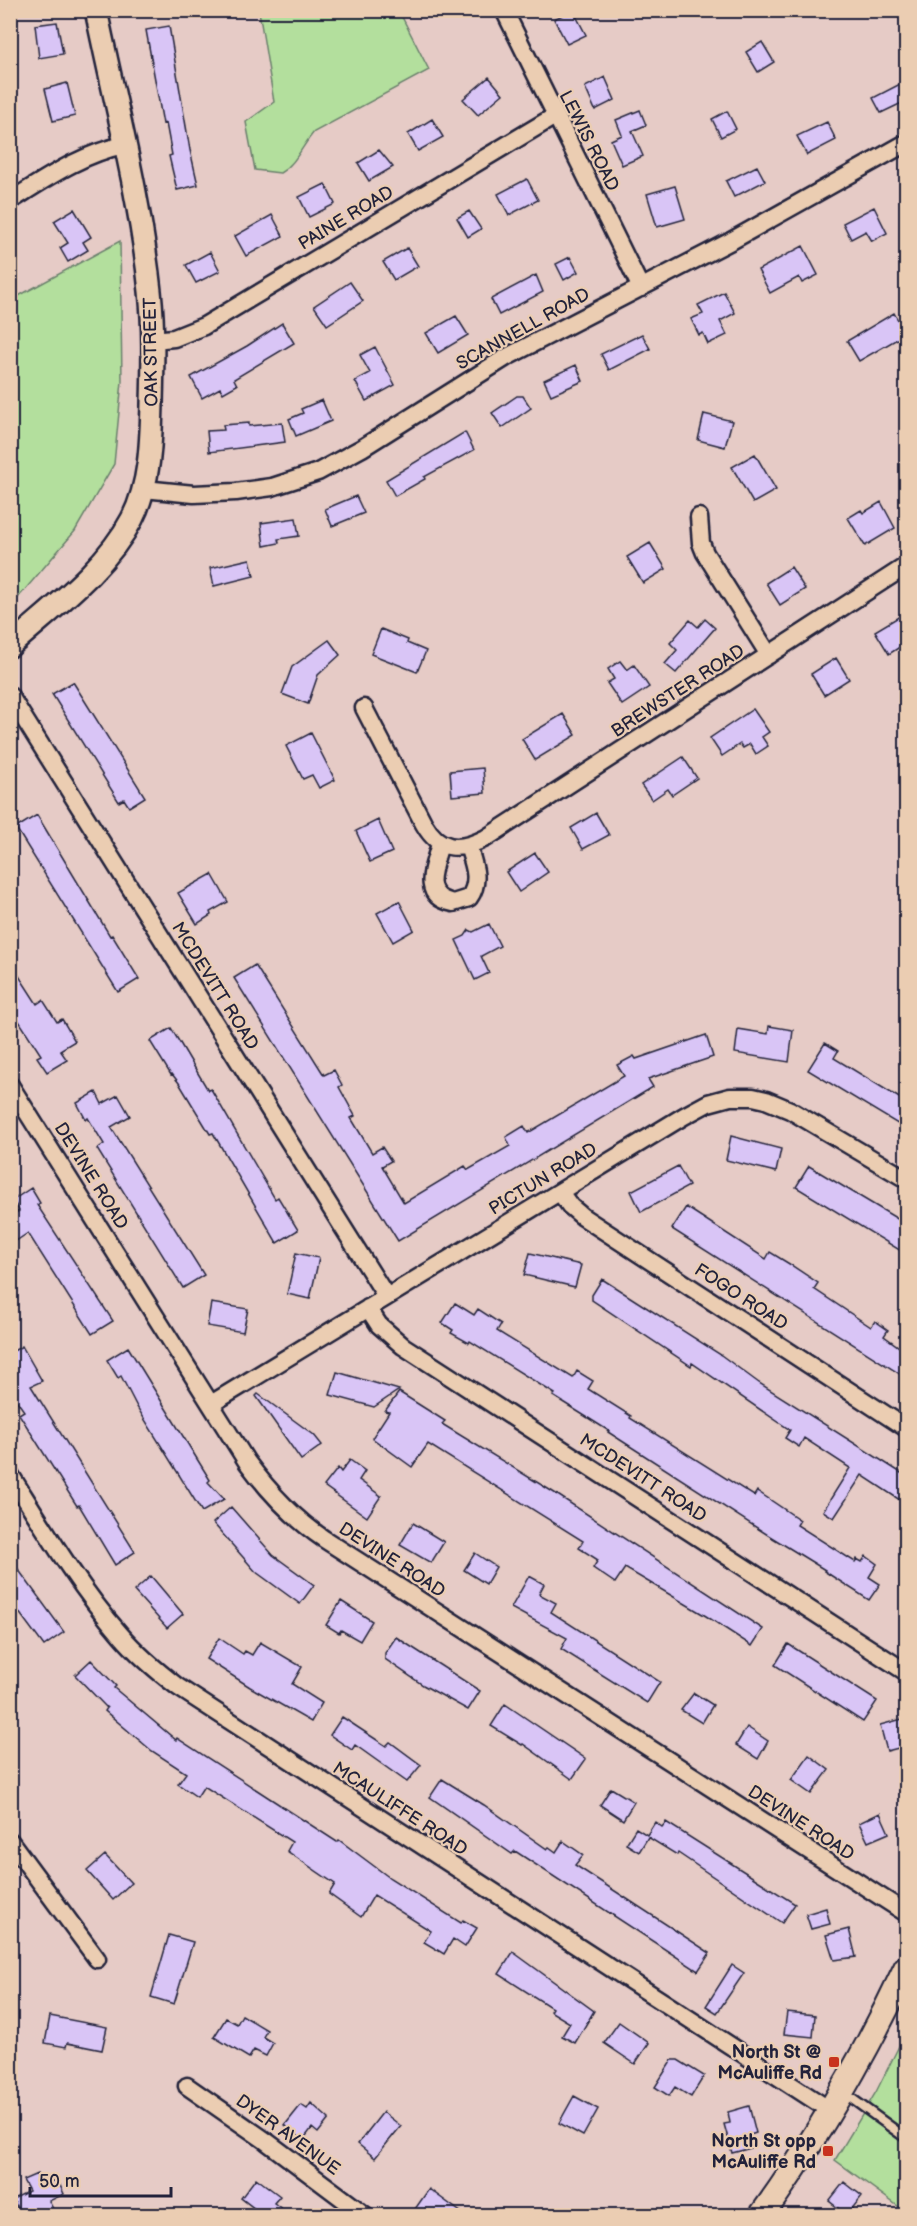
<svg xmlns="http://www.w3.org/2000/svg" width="917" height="2226" font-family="'Balsamiq Sans',sans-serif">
<rect width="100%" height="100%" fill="#e6cbc6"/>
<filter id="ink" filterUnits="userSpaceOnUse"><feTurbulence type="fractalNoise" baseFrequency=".0167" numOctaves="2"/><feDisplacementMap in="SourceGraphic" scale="12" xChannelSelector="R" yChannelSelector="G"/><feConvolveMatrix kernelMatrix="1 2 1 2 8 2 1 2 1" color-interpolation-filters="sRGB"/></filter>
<g filter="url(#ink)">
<path fill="#b3df9d" stroke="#6a806c" stroke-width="1.5" d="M259 11H399L429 70 314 132C302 146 296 164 280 173L255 170 246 122 274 102Z
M120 241 122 381 114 464 75 531 11 606V300Z
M906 2032V2212L835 2160 876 2092Z"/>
<path fill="#d9c5f6" stroke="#22223b" stroke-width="1.5" d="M573 10 586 35 567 44 554 19Z
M57 22 63 54 39 58 35 25Z
M169 26 190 150 198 185 177 190 169 156 172 155 166 123 163 124 146 30Z
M762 42 774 62 758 72 746 52Z
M489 77 503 94 478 115 463 99Z
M605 77 615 100 595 110 585 87Z
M906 81V101L881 113 873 98Z
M67 83 75 116 53 121 45 89Z
M640 110 646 125 632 131 643 156 622 165 611 140 622 135 616 120Z
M727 111 736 129 721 137 712 119Z
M432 119 443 137 418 151 408 134Z
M827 122 836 140 807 155 797 136Z
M379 150 393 167 369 181 358 163Z
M757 166 765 181 734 197 726 181Z
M527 179 538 200 509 215 498 194Z
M325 184 335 204 309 217 299 197Z
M675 186 685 219 657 227 647 194Z
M874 207 887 233 872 241 866 231 851 239 843 223Z
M74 209 91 237 83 242 88 250 68 262 60 248 68 243 54 221Z
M469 211 481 229 468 237 457 218Z
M272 215 283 236 246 256 235 236Z
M803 246 818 275 802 283 799 277 770 293 758 270Z
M407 248 418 266 394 280 383 262Z
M210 252 220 271 196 283 186 265Z
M570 257 578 272 564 280 556 264Z
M536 275 543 292 499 315 491 299Z
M350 282 363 301 327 325 314 306Z
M724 292 735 313 720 321 727 335 708 344 703 333 699 335 691 319 703 314 698 305Z
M894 313 906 334 859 361 847 341Z
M456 316 468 335 438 353 426 333Z
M282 323 294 343 234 379 237 385 223 393 220 388 202 398 191 377 247 346Z
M642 334 650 349 609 370 601 354Z
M375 347 395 385 366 401 355 381 370 373 360 355Z
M576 365 583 381 551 395 544 380Z
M517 396H523L531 408 502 428 492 413Z
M322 400 331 421 296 436 289 419 303 413 301 409Z
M704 414 732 421 725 447 698 440Z
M249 423V426L282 423 285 442 209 452 207 431 224 430 223 425Z
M465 432 474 450 424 477 425 479 395 496 386 480Z
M755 454 776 490 753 503 732 467Z
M356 496 364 513 332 526 325 509Z
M881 502 895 528 865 546 848 518 861 510 863 513Z
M296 518 299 536 278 539 279 543 264 546 261 523Z
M650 543 666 569 643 583 627 557Z
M250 559 254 576 214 586 210 568Z
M791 567 805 589 780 605 766 583Z
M900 616 906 627V643L889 654 875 631Z
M705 619 715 628 676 673 665 664 677 650 670 643 690 620 698 627Z
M381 629 408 640 407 643 426 651 417 672 371 654Z
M329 640 340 655 318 675 308 704 282 694 292 667Z
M836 658 849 679 824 695 811 674Z
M620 661 627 670 634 665 649 687 622 705 607 683 614 679 608 669Z
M73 682 145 797 129 807 124 799 119 802 52 694Z
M753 709 769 732 762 737 768 746 756 754 750 744 743 748 740 744 722 756 710 738Z
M563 714 576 735 535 760 522 739Z
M311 733 335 780 319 788 312 775 303 779 286 746Z
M683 757 697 778 672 795 668 789 652 800 641 785Z
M483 768 485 793 452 796 450 771Z
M596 813 609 835 583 849 571 828Z
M37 815 110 936 112 935 139 979 118 992 16 828Z
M378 820 392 852 370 862 356 831Z
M535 853 548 872 519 892 506 872Z
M212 874 228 902 210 912 211 915 197 924 178 893Z
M399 901 414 930 393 942 377 913Z
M489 924 500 946 481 956 489 973 475 980 456 940 465 936 469 930 473 932Z
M10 962 37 1004 43 1000 57 1022 62 1019 75 1041 60 1050 67 1060 47 1072 37 1057 41 1055 10 1007Z
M255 965 324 1075 334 1070 342 1085 339 1087 355 1116 351 1118 372 1153 382 1147 391 1161 382 1166 404 1203 465 1166 468 1170 510 1146 506 1137 524 1126 528 1133 624 1076 617 1065 634 1056 636 1059 706 1035 713 1057 648 1079 653 1087 398 1241 234 978Z
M769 1026 793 1030 789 1062 735 1053 738 1029 768 1034Z
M171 1028 208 1090 211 1089 275 1199 278 1197 298 1230 277 1243 213 1133 210 1134 179 1083 172 1074 171 1075 150 1041Z
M825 1043 838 1051 834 1058 906 1102V1129L808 1070Z
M96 1092 102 1104 118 1095 130 1116 111 1127 204 1275 183 1288 97 1149 104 1144 88 1118 86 1120 77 1103Z
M731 1136 781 1149 776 1172 726 1160Z
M678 1166 689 1186 641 1212 631 1191Z
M809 1166 906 1224V1254L796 1187Z
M31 1188 40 1203 37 1205 113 1321 92 1334 28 1233 16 1241 10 1232V1216L19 1211 13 1200Z
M686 1207 766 1259 770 1252 791 1265 818 1283 814 1289 871 1327 875 1321 888 1330 884 1336 906 1352V1378L672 1229Z
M296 1253 319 1258 310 1299 287 1294Z
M530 1253 581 1265 575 1287 524 1275Z
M602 1279 721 1355 759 1383 906 1476V1504L862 1475 834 1518 823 1511 850 1468 804 1438 799 1447 785 1438 790 1430 692 1363 691 1366 592 1300V1295Z
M211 1303 248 1309 243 1332 207 1326Z
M455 1303 474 1315 478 1309 501 1324 497 1331 573 1378 577 1371 593 1381 588 1389 631 1416 630 1418 754 1496 757 1491 800 1520 797 1525 855 1562 857 1559 862 1562 866 1556 877 1564 869 1577 880 1584 869 1600 824 1571 825 1570 768 1535 608 1432 609 1431 553 1396 555 1394 470 1341 469 1343 451 1333 453 1330 442 1323Z
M22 1346 42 1381 31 1386 135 1552 115 1565 79 1505 77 1506 19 1414 24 1411 10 1391V1353Z
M128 1347 210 1480 208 1482 224 1499 202 1512 137 1407 121 1376 118 1378 107 1360Z
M337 1372 399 1390 374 1407 330 1395Z
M399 1392 445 1421 442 1424 553 1492 763 1629 752 1646 706 1616 625 1568 615 1583 593 1568 598 1560 579 1548 583 1541 428 1444 412 1467 372 1438 389 1412 385 1411Z
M258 1394 314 1435 322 1445 301 1460 256 1396Z
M350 1460 365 1471 359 1480 381 1496 367 1517 324 1486 338 1468 341 1472Z
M231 1507 273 1555 314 1585 300 1604 256 1572 213 1523Z
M413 1523 444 1542 431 1563 400 1545Z
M475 1553 496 1567 486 1584 464 1570Z
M10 1558 64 1632 44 1646 10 1600Z
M151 1576 183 1614 167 1628 134 1591Z
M529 1576 544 1584 539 1594 556 1603 551 1612 660 1682 647 1703 561 1649 567 1638 511 1608Z
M341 1601 372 1621 360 1641 341 1630 339 1633 326 1625Z
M396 1637 480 1691 468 1710 423 1685 385 1659V1653Z
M219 1638 243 1654 245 1651 252 1655 260 1642 302 1667 292 1684 322 1703 311 1722 250 1687 206 1659Z
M788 1644 877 1701 863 1722 775 1665Z
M91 1660 116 1686 114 1688 176 1740 177 1738 337 1842 339 1840 390 1878 461 1923 463 1920 477 1928 465 1947 453 1939 444 1954 424 1942 431 1931 374 1895 361 1917 329 1894 335 1884 287 1851 292 1842 204 1786 197 1797 178 1784 186 1773 152 1751 105 1711 107 1708 75 1675Z
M694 1693 713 1705 702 1723 681 1710Z
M505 1704 586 1759 572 1779 523 1744 522 1745 491 1726Z
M342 1717 386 1746 390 1742 421 1765 407 1782 355 1745 352 1750 330 1735Z
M906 1718V1746L887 1751 880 1725Z
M747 1727 768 1741 758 1759 736 1745Z
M809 1755 829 1770 811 1794 791 1780Z
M442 1779 484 1805 547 1849 549 1847 556 1852 563 1841 583 1855 575 1865 710 1953 698 1971 515 1851 512 1854 430 1797Z
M611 1788 634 1802 623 1820 600 1805Z
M880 1813 889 1833 868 1842 859 1823Z
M655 1822 662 1827 666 1822 795 1904 782 1923 678 1853 677 1855 648 1837 639 1852 626 1844 636 1828 647 1835Z
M105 1855 131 1883 113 1900 87 1871Z
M826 1908 830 1924 811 1929 806 1914Z
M849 1929 856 1957 834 1960 826 1935Z
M169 1935 193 1942 174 2004 151 1997Z
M513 1952 594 2011 575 2043 562 2036 570 2023 550 2011 552 2008 499 1974Z
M732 1965 744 1973 717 2013 706 2006Z
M787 2012 815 2015 813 2037 784 2034Z
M242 2015 267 2030 263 2037 273 2043 266 2056 254 2050 249 2058 214 2037 226 2018 237 2024Z
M50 2016 107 2027 102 2050 67 2043 66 2047 45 2043Z
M619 2022 649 2043 635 2064 604 2043Z
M672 2060H678L704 2076 691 2097 675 2087 669 2096 655 2087Z
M574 2096 598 2109 583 2136 559 2123Z
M311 2103 329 2119 318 2133 312 2128 303 2140 285 2125 301 2105 307 2109Z
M749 2106 756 2133 747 2136 751 2148 732 2153 724 2124 730 2123 728 2112Z
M383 2112 401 2126 375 2158 358 2144Z
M37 2174 40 2181 44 2179 46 2185 57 2179 64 2194 49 2201 53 2209 41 2216H21L13 2199 29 2191 23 2180Z
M256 2178 280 2196 274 2203 291 2216H264L241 2198Z
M844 2182 862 2196 847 2215 829 2201Z
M429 2189 466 2216H424L415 2209Z"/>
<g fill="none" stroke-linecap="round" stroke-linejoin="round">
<g stroke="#22223b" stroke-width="13">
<path id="service" d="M844 2093 906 2138"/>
</g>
<g stroke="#22223b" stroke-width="21">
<path id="minor" d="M504 10 641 288
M10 201C47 178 81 154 124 145
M153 340 174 338 204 326 555 116
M144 489 194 494 236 492 272 487 318 472 362 448 505 358 731 241 906 143
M699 517 701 543 705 553 769 655
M10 696 386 1296
M364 708 424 824C439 851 459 852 486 838L906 566
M440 844C434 867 419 896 453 903L469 898C481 881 474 865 468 846
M10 1085 247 1462C269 1492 293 1518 324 1539L906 1913
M560 1192 570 1206 583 1217 906 1428
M368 1308 379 1325 403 1346 906 1672
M211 1404 684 1116 708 1103 730 1097H753L766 1100 790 1110 906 1179
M10 1474C44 1528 78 1586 120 1634 137 1654 157 1671 178 1687L831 2111
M10 1841 97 1959
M187 2086 266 2141 366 2216"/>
</g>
<g stroke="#22223b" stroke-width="26">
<path id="tertiary" d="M10 646C52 608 105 570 132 519 150 484 151 442 152 404 153 366 154 328 150 291 140 196 115 103 96 10"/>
</g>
<g stroke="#22223b" stroke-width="28">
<path id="secondary" d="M761 2216C818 2137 865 2055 906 1968"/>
</g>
<use href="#service" stroke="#ebcdb2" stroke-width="8"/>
<use href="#minor" stroke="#ebcdb2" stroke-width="16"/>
<use href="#tertiary" stroke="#ebcdb2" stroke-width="21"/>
<use href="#secondary" stroke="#ebcdb2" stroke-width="24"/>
</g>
</g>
<g fill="#c8321e" stroke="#ebcdb2" stroke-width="2">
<rect x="828" y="2056" width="12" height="12" rx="3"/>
<rect x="822" y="2145" width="12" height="12" rx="3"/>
</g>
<g text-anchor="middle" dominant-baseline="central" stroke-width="4.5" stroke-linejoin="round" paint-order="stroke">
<g font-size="18" fill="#22223b" stroke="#ebcdb2">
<text transform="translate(589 141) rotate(63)">LEWIS ROAD</text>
<text transform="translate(346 218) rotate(-31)">PAINE ROAD</text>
<text transform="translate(523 329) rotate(-29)">SCANNELL ROAD</text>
<text transform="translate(151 352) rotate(-91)">OAK STREET</text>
<text transform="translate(678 691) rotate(-33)">BREWSTER ROAD</text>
<text transform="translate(215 986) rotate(58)">MCDEVITT ROAD</text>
<text transform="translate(91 1176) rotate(58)">DEVINE ROAD</text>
<text transform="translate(543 1179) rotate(-31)">PICTUN ROAD</text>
<text transform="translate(741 1297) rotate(33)">FOGO ROAD</text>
<text transform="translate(643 1478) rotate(33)">MCDEVITT ROAD</text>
<text transform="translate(392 1560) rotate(33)">DEVINE ROAD</text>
<text transform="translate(400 1809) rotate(33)">MCAULIFFE ROAD</text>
<text transform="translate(801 1823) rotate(33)">DEVINE ROAD</text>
<text transform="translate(288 2135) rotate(36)">DYER AVENUE</text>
</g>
<g font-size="18" font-weight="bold" fill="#22223b" stroke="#ebcdb2" text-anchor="end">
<text x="822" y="2052">North St @<tspan x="822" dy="21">McAuliffe Rd</tspan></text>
<text x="816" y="2141">North St opp<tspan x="816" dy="21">McAuliffe Rd</tspan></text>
</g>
</g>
<rect width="917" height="2226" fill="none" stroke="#ebcdb2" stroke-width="36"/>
<rect x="18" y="18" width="881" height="2190" fill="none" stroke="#22223b" stroke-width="2" filter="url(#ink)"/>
<path d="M30 2187v9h141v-9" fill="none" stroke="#22223b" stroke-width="3"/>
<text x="39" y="2187" font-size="18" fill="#22223b" stroke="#ebcdb2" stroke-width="4.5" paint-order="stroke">50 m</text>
</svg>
